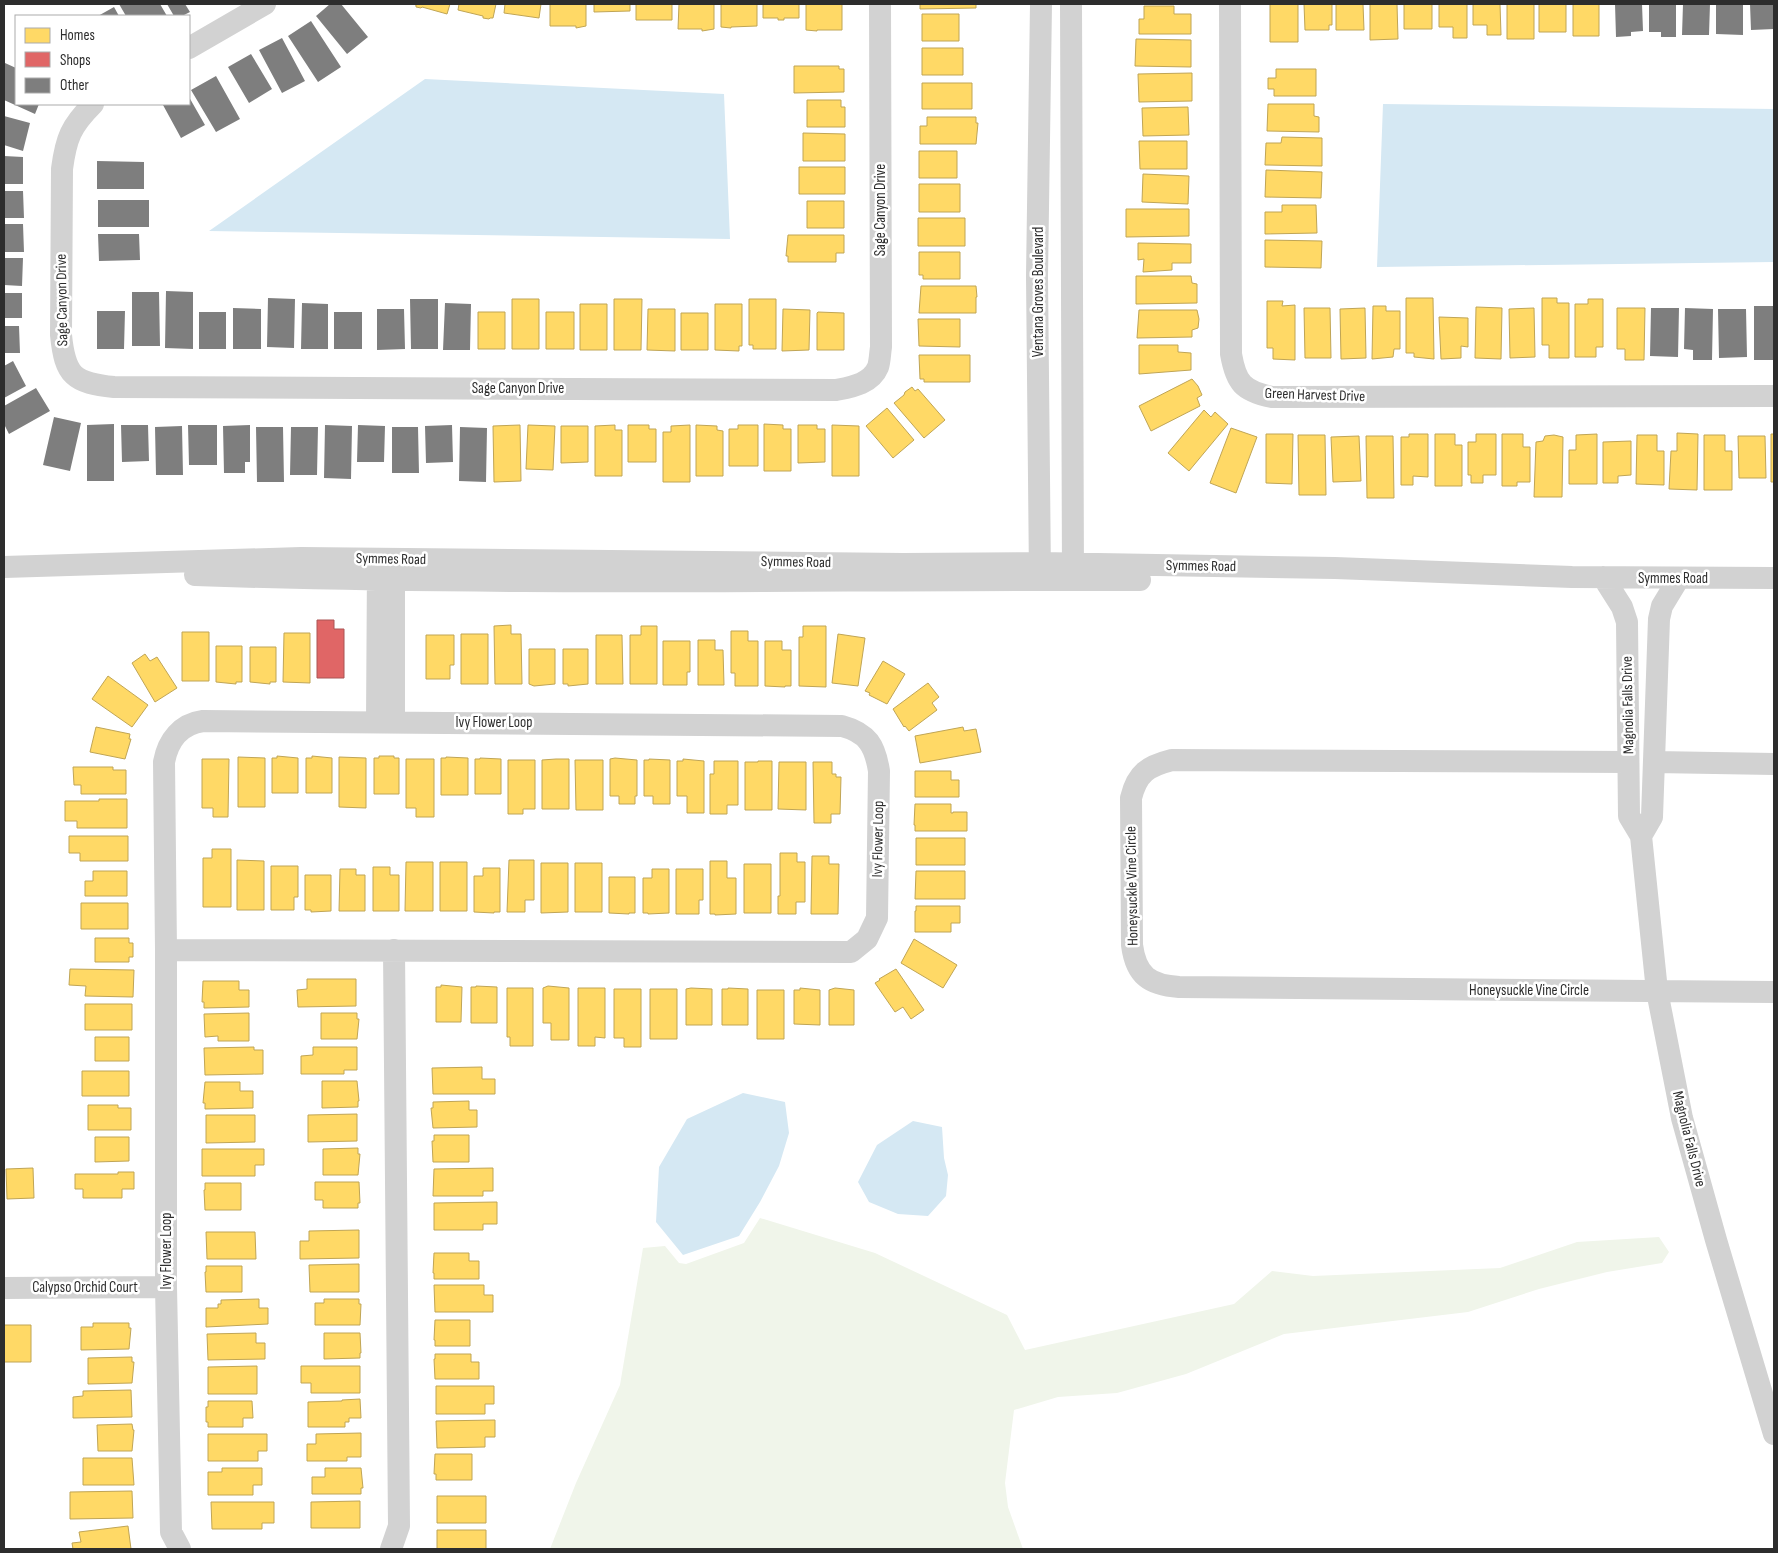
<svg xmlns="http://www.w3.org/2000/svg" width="1778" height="1553" font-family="'Sofia Sans Condensed',sans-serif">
<rect width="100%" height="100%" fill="#fff"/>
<path fill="#f0f5ea" d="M760 1218 875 1253 1007 1315 1025 1350 1234 1304 1272 1271 1313 1276 1500 1268 1577 1242 1659 1237 1669 1252 1662 1263 1607 1272 1539 1289 1468 1312 1284 1334 1186 1374 1117 1393 1058 1397 1014 1410 1005 1483 1008 1507 1023 1549H550L576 1483 620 1385 643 1248 665 1246 679 1263 686 1264 744 1243Z"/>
<path fill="#d5e8f3" d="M425 79 724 94 730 239 209 231Z
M1383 104 1774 109V262L1377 267Z
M743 1093 785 1102 789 1133 779 1166 760 1202 739 1236 683 1255 656 1222 659 1167 687 1119Z
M913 1121 942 1127 944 1158 948 1175 946 1196 928 1216 898 1214 869 1202 858 1182 877 1145Z"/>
<path fill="#ffd966" stroke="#c0a555" d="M413 4H450L447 14 422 7 421 8 416 7V5Z
M459 4H496L493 18H490L489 19 483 18V16L458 10Z
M505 4H541L539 18 504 13Z
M550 4H586V26L576 28V26H550Z
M594 4H630V11L594 12Z
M636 4H672V20H636Z
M679 4H714V29L702 31V29H678Z
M721 4H757V26L731 27V28L721 27Z
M763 4H799V18H784V20H778V18H763Z
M806 4H842V30H817V31L806 30Z
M920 4H976V8L920 9Z
M1270 4H1298V42H1270Z
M1304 4H1332V25H1329V30H1305Z
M1336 4H1363L1364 30H1336Z
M1370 4H1397L1398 39 1370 40Z
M1404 4H1432V29H1404Z
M1439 4H1467V38H1453V27H1439Z
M1473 4H1500L1501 35H1487V25H1473Z
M1507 4H1534V39H1507Z
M1539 4H1566V32H1539Z
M1573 4H1599V36H1573Z
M1144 6H1174V14H1191V34H1139V19H1144Z
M922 14H959V41H922Z
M1136 39 1191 40V67L1135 66Z
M922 48H963V75H922Z
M794 66H839V69H844V92L794 93Z
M1276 69H1316V96H1274V89H1268V78H1276Z
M1192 73V101L1139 102 1138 74Z
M922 83H972V109H922Z
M807 100H841V107H845V127H807Z
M1268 104H1314V116L1319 117V132L1267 131Z
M1188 107 1189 135 1143 136 1142 108Z
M927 117H976V123H978L976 144H920V126H927Z
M803 133 845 134V161H803Z
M1282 137 1322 138V166L1265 165 1266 143H1281Z
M1139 141H1187V169H1140Z
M919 151H957V178H919Z
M799 167H845V194H799Z
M1266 170 1322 172 1321 198 1265 197Z
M1143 174 1189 176 1188 204 1142 202Z
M919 184H960V212H919Z
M807 201H844V228H807Z
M1282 205H1316L1317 233 1265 234V212H1282Z
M1126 209H1189V236L1126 237Z
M918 218H965V246H918Z
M788 235H844V253H836V262H788V256H786Z
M1265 240 1322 241 1321 268 1265 267Z
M1138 243 1191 244V263H1172V270L1143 272 1144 259 1138 260Z
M919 252H960V279H923V275H919Z
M1136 276H1191L1192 283 1197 284V303L1136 304Z
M921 286H976L977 297H976V313H919Z
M1406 298H1433L1434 359 1414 357V353H1406Z
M1542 298H1557V303H1569V358H1549V345H1542Z
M512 299H539V349H512Z
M614 299H642L641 350H614Z
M749 299H776V349H753V345H749Z
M1588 299H1603V347H1596V357H1575V304H1588Z
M1267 301H1283L1282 306 1295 305V360L1273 359V348H1267Z
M580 304H607V350H580Z
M715 304H742V346H739V351L715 350Z
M1373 306H1386V311H1400V349H1394L1393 357 1372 359Z
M1476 307 1502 308 1501 359 1475 358Z
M1304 308H1330L1331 358H1305Z
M1365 308 1366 358 1341 359 1340 309Z
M1534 308 1535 357 1510 358 1509 309Z
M1617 308H1645L1644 360H1625V349H1617Z
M648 309H675V351L647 350Z
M783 309 810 310 809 350 782 351Z
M1139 310H1197L1199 319 1198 328 1192 330V337L1137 338Z
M478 312H505V349H478Z
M546 312H574V349H546Z
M818 312 844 313V350H817V313Z
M681 313H708V350H681Z
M1439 317 1468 318V347L1461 346V358L1441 359Z
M918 319H960V347L919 346Z
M1139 345H1178V352L1191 353V370L1139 374Z
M919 355H970V382H924V379H920Z
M1192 379 1198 386 1202 395 1197 398 1200 406 1151 431 1139 406Z
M912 387 915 391 918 389 945 420 924 438 894 403 904 395 905 392Z
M887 408 914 440 893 458 866 426Z
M1204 410 1211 417 1215 412 1228 424 1189 471 1168 453Z
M764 424 783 425V429H791V471H764Z
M520 425 521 481 494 482 493 426Z
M528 425 555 426 553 470 526 469Z
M615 425V430H622V476H595V426Z
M628 425H649V429H656V462H628Z
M690 425V482H663V432H671V426Z
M696 425 717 426V430L723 431V476H696Z
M738 425H758V466H729V429H738Z
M798 425H817V429H825V462L798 463Z
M832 425 859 426V476H832Z
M561 426H588V462L561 463Z
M1231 428 1257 437 1236 493 1210 483Z
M1677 433 1698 434 1697 490 1669 489 1671 451H1677Z
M1266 434H1293L1292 484 1266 483Z
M1409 434H1428V477L1413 476V485H1401V437H1409Z
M1435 434H1455V445H1462V486H1435Z
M1476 434H1496V475H1483V483H1471V475H1468V442H1476Z
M1502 434H1523V447H1530V482H1517V486H1502Z
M1597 434V484H1569V450H1576V435Z
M1771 434H1774V482H1771Z
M1298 435H1325L1326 495H1299Z
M1554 435 1563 437 1562 497H1534L1536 442 1543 441 1545 436Z
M1637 435H1657V451H1664V485L1636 484Z
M1704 435H1725V451H1732V490H1704Z
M1359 436 1361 481 1333 482 1331 437Z
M1366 436H1393L1394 498H1367Z
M1738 436H1765L1766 478H1739Z
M1631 441V475L1618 476V483H1603V442Z
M511 625V634H521L522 684H495L494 626Z
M641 626H657V684H630V635H641Z
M803 626H826V687L799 686V637H803Z
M731 631H748V641H758V686H735V673H731Z
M182 632H209V681H182Z
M284 633H310V683L283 682Z
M461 634H488V684H461Z
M838 634 865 638 858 686 832 683Z
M426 635H454V665H450V679H426Z
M596 635H622L623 684H596Z
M698 640H715V650H723L724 685H698Z
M663 641H690V672H687V685H663Z
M765 641H782V650H791V686H785V687L765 686Z
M216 646H242V682H236V684L216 682Z
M250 647H276V682H270V684L250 682Z
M529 649H555V684L534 686 529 684Z
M563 649H588V684L568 686V684H563Z
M145 654 150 661 157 657 177 688 155 702 132 663Z
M883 661 905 674 887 704 869 695 870 693 865 691Z
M108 676 148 705 132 727 92 699Z
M928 683 939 697 932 703 937 710 909 731 905 726 904 727 893 709Z
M96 727 130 734 129 739H131L125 759 90 752Z
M963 727 964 731 976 729 981 752 920 763 915 736Z
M277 756 298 758V793H272V758H277Z
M312 756 332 758V793H306V758H312Z
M379 756H394V758H399V794H374V758H379Z
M238 757 265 758V807H238Z
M339 757 366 758V808L339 807Z
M446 757 468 758V795H441V758H446Z
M480 758 501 759V794H475V759H480Z
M615 758 637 760V796H635V804H619V796H610V759Z
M202 759H229L228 817H213V808H202Z
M406 759H434V817H416V808H406Z
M556 759H569V809H542V760Z
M649 759 670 760V804H653V796H644V760H649Z
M683 759 704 761V813H687V796H677V761H683Z
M508 760H535V809H523V814H508Z
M575 760H603V810H576Z
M714 761H738V805H727V814H710V774H714Z
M758 761H772V810H745V762H758Z
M779 762H806V810L778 809Z
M813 762H832V774H836V777H841L840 814H831V823H814Z
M73 767H113V770H126V794H81V785H74Z
M915 771H951V780H959V797H915Z
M99 799H127V828H77V821H65V801H99Z
M915 804H951V813H953V812H967V831H915V825H914Z
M69 836H128V861H80V853H69Z
M916 838H965V865H916Z
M212 849H231V907H203V858H212Z
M780 853H797V862H805V902H796V914H778V896H780Z
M812 856H829V864H839L838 914H811Z
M237 860 264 861V910H237Z
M509 860H534V900H525V912H507Z
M710 861H727V878H736V914L715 915V914H710Z
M406 862H433V911H405Z
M440 862H467V911H440Z
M541 863H568V912L541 913Z
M575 863H602V912H575Z
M744 864H771V913H744Z
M271 866H298V897H294V910H271Z
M373 867H390V875H399V911H373Z
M483 868H500V912H494V913L474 912V876H483Z
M340 869H356V875H365V911H339Z
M652 869H669V913L648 914V913H643V878H652Z
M676 869H703V900H699V914H676Z
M93 871H127V896H85V881H93Z
M916 871H965V899H915Z
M305 875H331V911L311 912V910H305Z
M609 877H635V913H629V914L609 913Z
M81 903H128V929H81Z
M916 906H960V923H951V932H915V911H916Z
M95 938H129V943H133V957H129V962H95Z
M914 939 957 965 943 988 901 963Z
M70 969 134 970 133 997 85 996 86 986 69 985Z
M896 969 924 1010 911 1019 903 1007 895 1012 875 983 880 980 879 979Z
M307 979H356V1006L298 1007 297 990 307 989Z
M203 981H239V990H249V1007L204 1008V1002H202Z
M441 985 462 987 461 1022H436V987H441Z
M476 986 497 987V1023H471V987H476Z
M548 986 569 988V1040H551V1023H543V988Z
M507 988H533V1046H510V1037H507Z
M578 988H605V1038L595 1037V1046H578Z
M691 988 712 989V1025H686V989Z
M728 988 748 989V1025H722V989H728Z
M800 988 820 990V1025L794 1024V990H800Z
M835 988 854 990V1025H829V990Z
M614 989H641V1047H624V1038H614Z
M650 989H677V1039H650Z
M757 990H784V1039H757Z
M85 1004H132V1030H85Z
M249 1013V1041H218V1036L205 1037 204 1014Z
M321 1013H357V1019H359L357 1039H321Z
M95 1037H129V1061H95Z
M254 1047V1050H263V1074L205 1075 204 1048Z
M313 1047H357V1070H344V1074H301V1056L313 1055Z
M482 1067V1079H495V1094H433L432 1068Z
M82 1071H129V1096H82Z
M322 1081H357L359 1101H358V1107L322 1108Z
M205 1082H240V1091H253V1108L205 1109V1103H203Z
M469 1101V1110H477V1127L433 1128 431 1108H433V1102Z
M88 1105H118V1108H131V1130H88Z
M357 1114V1141L308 1142V1115Z
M206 1115H255V1142L206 1143Z
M434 1135H469V1162H433L432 1141H434Z
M95 1137H129V1161L95 1162Z
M358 1148V1154H360L358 1175H323V1149Z
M202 1149H264V1165H255V1176H202Z
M33 1168 34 1198 7 1199 6 1169Z
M493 1168V1191H483V1196H433L434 1169Z
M118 1172H134V1189H122V1198H83V1189H75V1174H118Z
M315 1182H359L360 1203H358V1208H323V1200H315Z
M205 1183H241V1210H205L204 1190H205Z
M497 1202V1224H483V1230H434V1203Z
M359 1230V1258L300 1259V1241H309V1231Z
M206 1232H255L256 1259H207Z
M434 1253H469V1261H479V1279H434V1273H433Z
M359 1264V1292H310L309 1265Z
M206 1266H242V1292H206L205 1272H206Z
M434 1285H484V1295H493V1312H435Z
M259 1299V1308H268V1324L206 1327V1308H218V1304H221V1300Z
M324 1299H359V1304H361L360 1325H315V1303H324Z
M435 1320H470V1346H435V1340H434Z
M93 1323H129V1328H131L129 1349 81 1350V1327H93Z
M4 1325H31V1362H4Z
M256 1333V1343H265V1359L208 1360 207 1334Z
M324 1333H360L361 1353H360V1358L324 1359Z
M435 1354H471V1362H479V1379H435L434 1359H435Z
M132 1357V1362H134L132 1383 88 1384V1358Z
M257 1366V1394H208V1367Z
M301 1366H360V1393H311V1383H301Z
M436 1386H494V1404H485V1414H436Z
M131 1390 132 1417 73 1418V1397L83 1396V1391Z
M360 1399 361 1418H349V1422H345V1427H308V1402L342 1401V1400Z
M208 1401H252L253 1418H243V1427H208V1422H206V1407H208Z
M495 1420V1437H485V1447L437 1448 436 1421Z
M132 1424 133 1430H134L132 1451H98L97 1425Z
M361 1433V1457H347V1461H307V1444H316V1434Z
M208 1434H267V1451H258V1461H208Z
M435 1454H472V1480H436V1474H434Z
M83 1458H132L134 1485H83Z
M222 1468H262V1485H253V1495H208V1472H222Z
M325 1468H361L363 1488H361V1494H312V1477H325Z
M132 1491 133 1518 70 1519V1492Z
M437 1496H486V1523H437Z
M360 1501V1528H311V1502Z
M211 1502H274V1523H262V1529H212Z
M128 1526 131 1549H73L72 1543 81 1542 79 1532Z
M437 1530H486V1549H437Z"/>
<path fill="#e06666" stroke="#a55" d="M317 620H334V629H344V678H317Z"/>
<path fill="#7e7e7e" d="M119 4H160L167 16H126Z
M167 4H185L190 12 182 16H174Z
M330 4H341L368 37 347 54 316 16Z
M1615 4H1642L1643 31 1631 32V36L1616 37Z
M1649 4H1676V37H1661V32H1649Z
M1683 4H1710L1709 35H1682Z
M1716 4H1743V35L1716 34Z
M1750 4H1774V29L1751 30Z
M114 7 119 16H98Z
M311 21 341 67 318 82 288 36Z
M282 38 305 81 282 93 259 50Z
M251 54 272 89 249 103 228 67Z
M5 63 16 68V104H39L35 114 4 100V66Z
M216 76 240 119 216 132 191 90Z
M189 97 205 125 181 138 163 105 166 104H189Z
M4 116 30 123 23 151 4 145Z
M4 156 23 157V184H4Z
M97 161 144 162V189H97Z
M4 191H23L24 218H4Z
M98 200H149V227H98Z
M4 224H23L24 252H4Z
M98 234H139L140 260 99 261Z
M4 258H23L22 286 4 285Z
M166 291 193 292V349L165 348Z
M132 292H159L160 346H132Z
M4 293H22V318H4Z
M268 298 295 299 294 348 267 347Z
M410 299H438V349H411Z
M302 303 328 304V349H301Z
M445 303 471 304 470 350H443Z
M1754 306H1774V360H1754Z
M233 308 261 309V349H233Z
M1651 308H1679L1678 357 1650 356Z
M1685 308 1713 309 1712 360H1693V350L1684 349Z
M377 309H404L405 349 377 350Z
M1718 309H1746L1747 357 1719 358Z
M97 311H125L124 349H97Z
M199 312H226V349H199Z
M334 312H362V349H334Z
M4 326H19L20 353H4Z
M13 361 26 386 4 398V366Z
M36 388 50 411 9 434 4 424V406Z
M54 417 81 423 70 471 43 465Z
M114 424V481H87V425Z
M121 425H148L149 461 122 462Z
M188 425H217V465H189Z
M250 425V462H245V473H224L223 426Z
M325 425 352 426 351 479 324 478Z
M358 425 385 426 384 462H357Z
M452 425 453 462 426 463 425 426Z
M182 426 183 475H156L155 427Z
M256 427H283L284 482H257Z
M291 427H318L317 475H290Z
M392 427H418L419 473H392Z
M460 427 487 428 486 482 459 481Z"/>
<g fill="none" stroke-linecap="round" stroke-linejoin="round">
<path stroke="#d2d2d2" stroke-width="22" d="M1071 4 1073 579
M1230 4 1231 354C1236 383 1243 391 1272 397L1774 396
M189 48 265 4
M93 104C71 126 66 138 62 169L61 335C65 376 74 383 114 387L836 390C851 387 871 384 878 367 880 361 880 353 881 347L880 4
M4 567 301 558 903 564 1040 563 1335 568 1572 577 1774 578
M195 575C510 586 825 579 1140 580
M1603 577 1622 607 1627 622 1629 816 1641 836 1657 991 1682 1118 1716 1240 1774 1434
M1040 578 1037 276 1041 4
M203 721 842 726C868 733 875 746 879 771L877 918 867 939 851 952 166 950 164 762C168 740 181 724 203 721Z
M377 721 378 565
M394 721V565
M1628 762 1172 760C1148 766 1137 773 1131 798L1132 945C1136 976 1150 985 1179 987L1774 992
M1655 762 1774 764
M1641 836 1652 817 1659 619 1662 606 1679 578
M166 950V1287L171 1532 180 1549
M4 1288 166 1287
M391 1549 399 1526 394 950"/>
</g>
<g text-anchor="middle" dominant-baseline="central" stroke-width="5" stroke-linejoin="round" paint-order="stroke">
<g font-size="15" fill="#2d2d2d" stroke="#fff">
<text transform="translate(880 210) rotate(-90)">Sage Canyon Drive</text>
<text transform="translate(1038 292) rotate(-90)">Ventana Groves Boulevard</text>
<text transform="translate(62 300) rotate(-91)">Sage Canyon Drive</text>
<text x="518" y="388">Sage Canyon Drive</text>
<text transform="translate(1315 395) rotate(2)">Green Harvest Drive</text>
<text transform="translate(391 559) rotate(1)">Symmes Road</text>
<text transform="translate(796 562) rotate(1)">Symmes Road</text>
<text transform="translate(1201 566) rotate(1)">Symmes Road</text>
<text x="1673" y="578">Symmes Road</text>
<text transform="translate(1628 705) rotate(-91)">Magnolia Falls Drive</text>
<text x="494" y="722">Ivy Flower Loop</text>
<text transform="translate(878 839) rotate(-89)">Ivy Flower Loop</text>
<text transform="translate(1132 886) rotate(-91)">Honeysuckle Vine Circle</text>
<text x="1529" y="990">Honeysuckle Vine Circle</text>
<text transform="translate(1689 1139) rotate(76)">Magnolia Falls Drive</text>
<text transform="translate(166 1251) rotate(-90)">Ivy Flower Loop</text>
<text x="85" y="1287">Calypso Orchid Court</text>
</g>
</g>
<rect width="1778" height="1553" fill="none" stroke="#2d2d2d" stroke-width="10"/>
<rect x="15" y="15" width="175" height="90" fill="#ffffff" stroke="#ababab"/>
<rect x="25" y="28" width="25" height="15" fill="#ffd966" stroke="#ababab"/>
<text x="60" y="40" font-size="15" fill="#2d2d2d">Homes</text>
<rect x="25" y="52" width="25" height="15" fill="#e06666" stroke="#ababab"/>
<text x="60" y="65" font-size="15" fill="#2d2d2d">Shops</text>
<rect x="25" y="78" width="25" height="15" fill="#7e7e7e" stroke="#ababab"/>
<text x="60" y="90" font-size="15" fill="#2d2d2d">Other</text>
</svg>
